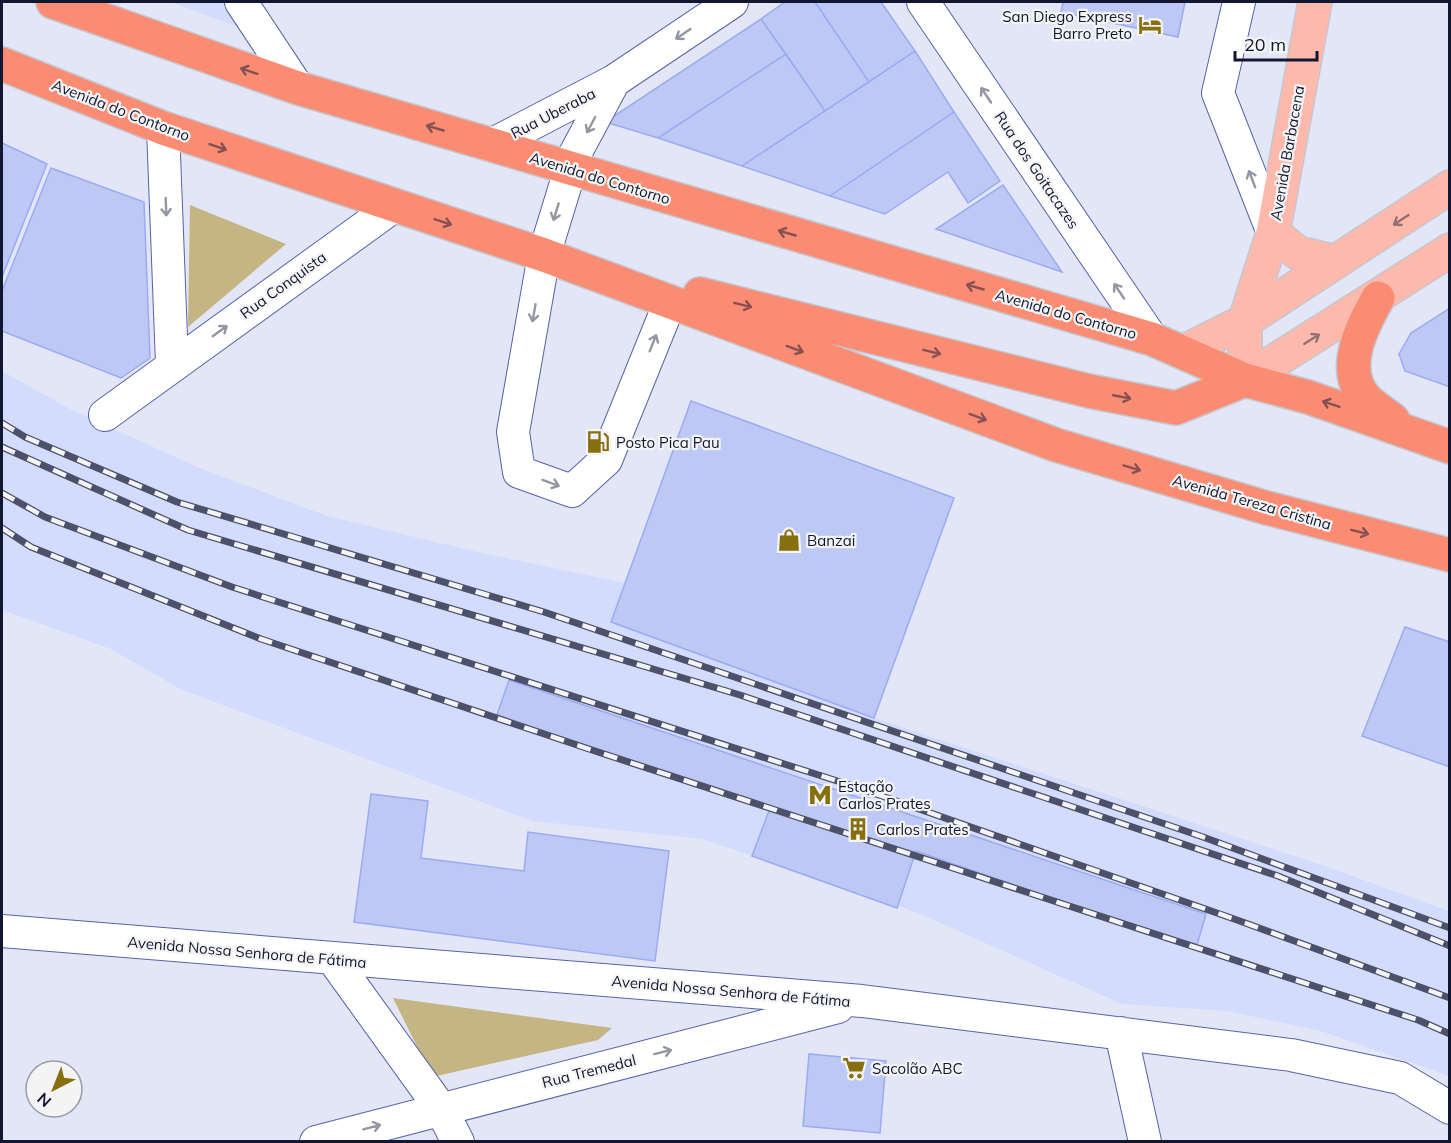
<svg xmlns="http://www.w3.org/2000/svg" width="1451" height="1143" font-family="Mulish,sans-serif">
<rect width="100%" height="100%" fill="#e2e6f6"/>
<path fill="#d3dcfd" d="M171 2H234L257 34Z
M2 371 72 410 197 467 327 516 482 553 625 583 612 622 874 718 1322 865 1449 911V1076L1321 1031 1227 1011 1122 1004 918 913 703 839 532 821 180 689 111 649 2 610Z"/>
<path fill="#c4b583" d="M190 205 286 244 188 327Z
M393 998 612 1028 598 1040 432 1077Z"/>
<path fill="#bdc9f4" stroke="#9aabf3" stroke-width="1.5" d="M785 2H815L869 82 825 111 761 19Z
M815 2H881L915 51 869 82Z
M1063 2H1185L1178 37 1061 12Z
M761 19 786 54 658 138 605 122Z
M915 51 954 112 830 196 742 166Z
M786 54 825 111 742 166 658 138Z
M954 112 1000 181 968 203 948 172 885 214 830 196Z
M2 143 47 164 2 277Z
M51 168 144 202 150 358 121 378 2 331V291Z
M1003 185 1062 272 936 229Z
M1450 308V387L1405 371 1399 354 1411 333Z
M691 401 954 498 874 718 611 622Z
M1405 627 1450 642V767L1362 736Z
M509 680 1206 914 1196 948 916 851 897 908 752 856 770 808 497 715Z
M371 794 428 801 421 858 524 871 528 832 669 851 655 961 354 922Z
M809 1054 886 1061 880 1133 803 1126Z"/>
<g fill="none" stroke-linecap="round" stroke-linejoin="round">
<g stroke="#5664a6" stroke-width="34">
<path id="minor" d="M241 2 298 88
M923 2 1152 339
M1239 2 1218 93 1273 233
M614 81 575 154 544 255 513 432 519 472 572 491 606 460 670 302
M163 128 172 364
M491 145 614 81 732 2
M105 415 394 206
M2 931 862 1001 1291 1055 1400 1078 1450 1108
M333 959 441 1109 458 1142
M1121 1033 1145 1142
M316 1142 838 1007"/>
</g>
<g stroke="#c6c7ce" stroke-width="36">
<path id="major" d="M1273 233 1298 253 1336 262
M1183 352 1245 321 1450 187
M1245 380V321L1273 233 1315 2
M1245 380 1450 250"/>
</g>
<g stroke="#c6c7ce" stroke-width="36">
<path id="highway" d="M53 2 298 88 1152 339 1245 380 1308 397 1450 447
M2 64 163 128 544 255 1056 445 1267 508 1450 555
M700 294 1089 391 1176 408 1245 380
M1378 298C1362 326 1339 370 1366 399 1374 407 1384 413 1393 420"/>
</g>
<use href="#minor" stroke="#fff" stroke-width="32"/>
<use href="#major" stroke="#fdbaac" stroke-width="33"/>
<use href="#highway" stroke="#fb8c74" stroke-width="33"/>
<g stroke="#4c5169" stroke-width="7">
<path id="rail" d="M2 423 25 437 177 502 544 612 1203 837 1450 928
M2 447 188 530 740 695 1278 876 1450 946
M2 493 45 517 232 587 856 787 1237 920 1450 998
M2 528 31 547 261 639 595 751 1418 1020 1450 1034"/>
</g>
<use href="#rail" stroke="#f4f4f4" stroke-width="4.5" stroke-dasharray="14" stroke-linecap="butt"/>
</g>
<defs><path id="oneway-shaft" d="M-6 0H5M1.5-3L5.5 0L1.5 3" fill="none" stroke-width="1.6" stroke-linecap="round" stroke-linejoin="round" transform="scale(1.5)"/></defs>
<g stroke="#9496a2">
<use href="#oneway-shaft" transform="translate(683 34) rotate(146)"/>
<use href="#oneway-shaft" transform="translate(986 95) rotate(-124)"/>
<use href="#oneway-shaft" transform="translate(591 125) rotate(118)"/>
<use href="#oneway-shaft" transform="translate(1252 179) rotate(-111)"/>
<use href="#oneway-shaft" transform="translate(166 207) rotate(88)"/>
<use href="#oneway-shaft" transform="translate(556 212) rotate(107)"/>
<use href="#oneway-shaft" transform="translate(1119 291) rotate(-124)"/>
<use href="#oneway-shaft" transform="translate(534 313) rotate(100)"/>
<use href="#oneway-shaft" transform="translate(220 331) rotate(-36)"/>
<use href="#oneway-shaft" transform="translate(653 343) rotate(-68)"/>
<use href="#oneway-shaft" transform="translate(551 483) rotate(20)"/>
<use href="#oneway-shaft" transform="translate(663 1052) rotate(-14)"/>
<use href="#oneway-shaft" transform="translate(372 1127) rotate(-15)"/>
</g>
<g stroke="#865152">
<use href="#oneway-shaft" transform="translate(249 71) rotate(-161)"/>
<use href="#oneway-shaft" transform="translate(435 128) rotate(-164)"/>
<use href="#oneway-shaft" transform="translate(218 147) rotate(19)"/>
<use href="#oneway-shaft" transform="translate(443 222) rotate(18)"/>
<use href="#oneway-shaft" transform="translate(787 233) rotate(-164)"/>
<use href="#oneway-shaft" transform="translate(975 287) rotate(-164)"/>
<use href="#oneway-shaft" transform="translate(743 305) rotate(14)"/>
<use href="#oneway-shaft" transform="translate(795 349) rotate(20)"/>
<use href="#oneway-shaft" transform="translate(932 352) rotate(14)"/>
<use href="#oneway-shaft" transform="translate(1122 397) rotate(11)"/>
<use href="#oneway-shaft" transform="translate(1331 404) rotate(-161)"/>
<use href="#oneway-shaft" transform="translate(978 417) rotate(20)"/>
<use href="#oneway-shaft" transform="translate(1132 468) rotate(17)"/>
<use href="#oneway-shaft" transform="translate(1360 532) rotate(14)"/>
</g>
<g stroke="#937075">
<use href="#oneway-shaft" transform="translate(1401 220) rotate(147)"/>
<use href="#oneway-shaft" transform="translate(1312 339) rotate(-32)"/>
</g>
<defs>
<g id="hotel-bare" transform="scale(1.8)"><path d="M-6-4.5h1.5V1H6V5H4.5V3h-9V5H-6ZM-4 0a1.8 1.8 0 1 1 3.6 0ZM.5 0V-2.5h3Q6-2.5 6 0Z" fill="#876f0f" stroke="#f4f4f4" stroke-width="2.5" paint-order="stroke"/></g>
<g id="fuel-bare" transform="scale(1.8)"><path d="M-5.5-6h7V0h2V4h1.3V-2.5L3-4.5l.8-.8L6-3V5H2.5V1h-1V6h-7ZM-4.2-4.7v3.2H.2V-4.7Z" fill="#876f0f" stroke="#f4f4f4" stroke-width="2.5" paint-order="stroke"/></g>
<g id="shop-bare" transform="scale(1.8)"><path d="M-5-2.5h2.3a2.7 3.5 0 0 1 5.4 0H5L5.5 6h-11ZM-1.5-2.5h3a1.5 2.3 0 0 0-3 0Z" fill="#876f0f" stroke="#f4f4f4" stroke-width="2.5" paint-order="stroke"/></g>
<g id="metro-bare" transform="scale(1.8)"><path d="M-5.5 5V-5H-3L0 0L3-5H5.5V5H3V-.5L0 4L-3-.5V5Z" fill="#876f0f" stroke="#f4f4f4" stroke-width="2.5" paint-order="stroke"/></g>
<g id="building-bare" transform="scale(1.8)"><path d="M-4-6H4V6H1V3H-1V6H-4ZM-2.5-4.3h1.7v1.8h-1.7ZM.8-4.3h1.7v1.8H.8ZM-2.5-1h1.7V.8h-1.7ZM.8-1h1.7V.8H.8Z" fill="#876f0f" stroke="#f4f4f4" stroke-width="2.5" paint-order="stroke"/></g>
<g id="supermarket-bare" transform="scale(1.8)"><path d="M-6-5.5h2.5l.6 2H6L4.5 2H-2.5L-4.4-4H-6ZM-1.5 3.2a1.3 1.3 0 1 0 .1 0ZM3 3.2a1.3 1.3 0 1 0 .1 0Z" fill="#876f0f" stroke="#f4f4f4" stroke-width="2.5" paint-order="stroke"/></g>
</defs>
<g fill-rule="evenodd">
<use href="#hotel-bare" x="1150" y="25"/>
<use href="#fuel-bare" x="598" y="442"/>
<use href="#shop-bare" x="789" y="540"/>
<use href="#metro-bare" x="820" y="795"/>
<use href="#building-bare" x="858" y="829"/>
<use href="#supermarket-bare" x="854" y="1068"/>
</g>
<g text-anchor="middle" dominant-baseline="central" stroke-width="4.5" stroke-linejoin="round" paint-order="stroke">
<g font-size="15" fill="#111631" stroke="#f4f4f4" text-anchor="start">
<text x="1132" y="16" text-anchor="end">San Diego Express<tspan x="1132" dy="17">Barro Preto</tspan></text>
<text x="616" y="442">Posto Pica Pau</text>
<text x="807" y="540">Banzai</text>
<text x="838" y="786">Estação<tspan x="838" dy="17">Carlos Prates</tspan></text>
<text x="876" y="829">Carlos Prates</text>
<text x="872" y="1068">Sacolão ABC</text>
</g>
<g font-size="15" fill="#111631" stroke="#f4f4f4">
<text transform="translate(121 110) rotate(21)">Avenida do Contorno</text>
<text transform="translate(553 113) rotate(-27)">Rua Uberaba</text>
<text transform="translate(1287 153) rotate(-80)">Avenida Barbacena</text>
<text transform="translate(1037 170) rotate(56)">Rua dos Goitacazes</text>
<text transform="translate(600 178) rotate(17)">Avenida do Contorno</text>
<text transform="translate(283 285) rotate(-36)">Rua Conquista</text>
<text transform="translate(1066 314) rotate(16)">Avenida do Contorno</text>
<text transform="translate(1252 502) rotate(16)">Avenida Tereza Cristina</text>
<text transform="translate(247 952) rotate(5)">Avenida Nossa Senhora de Fátima</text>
<text transform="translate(731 991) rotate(5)">Avenida Nossa Senhora de Fátima</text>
<text transform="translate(589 1071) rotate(-14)">Rua Tremedal</text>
</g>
</g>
<rect width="1451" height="1143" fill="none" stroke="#111631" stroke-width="6"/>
<g transform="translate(54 1089) rotate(222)"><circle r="28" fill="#f4f4f4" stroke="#999ba6" stroke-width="1.5"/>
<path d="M0-4.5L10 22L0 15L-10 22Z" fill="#876f0f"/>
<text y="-9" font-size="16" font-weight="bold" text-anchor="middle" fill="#111631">N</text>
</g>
<path d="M1235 51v9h82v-9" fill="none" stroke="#111631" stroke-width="3"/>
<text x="1244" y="51" font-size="18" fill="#111631" stroke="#f4f4f4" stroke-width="4.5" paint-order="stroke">20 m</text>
</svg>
